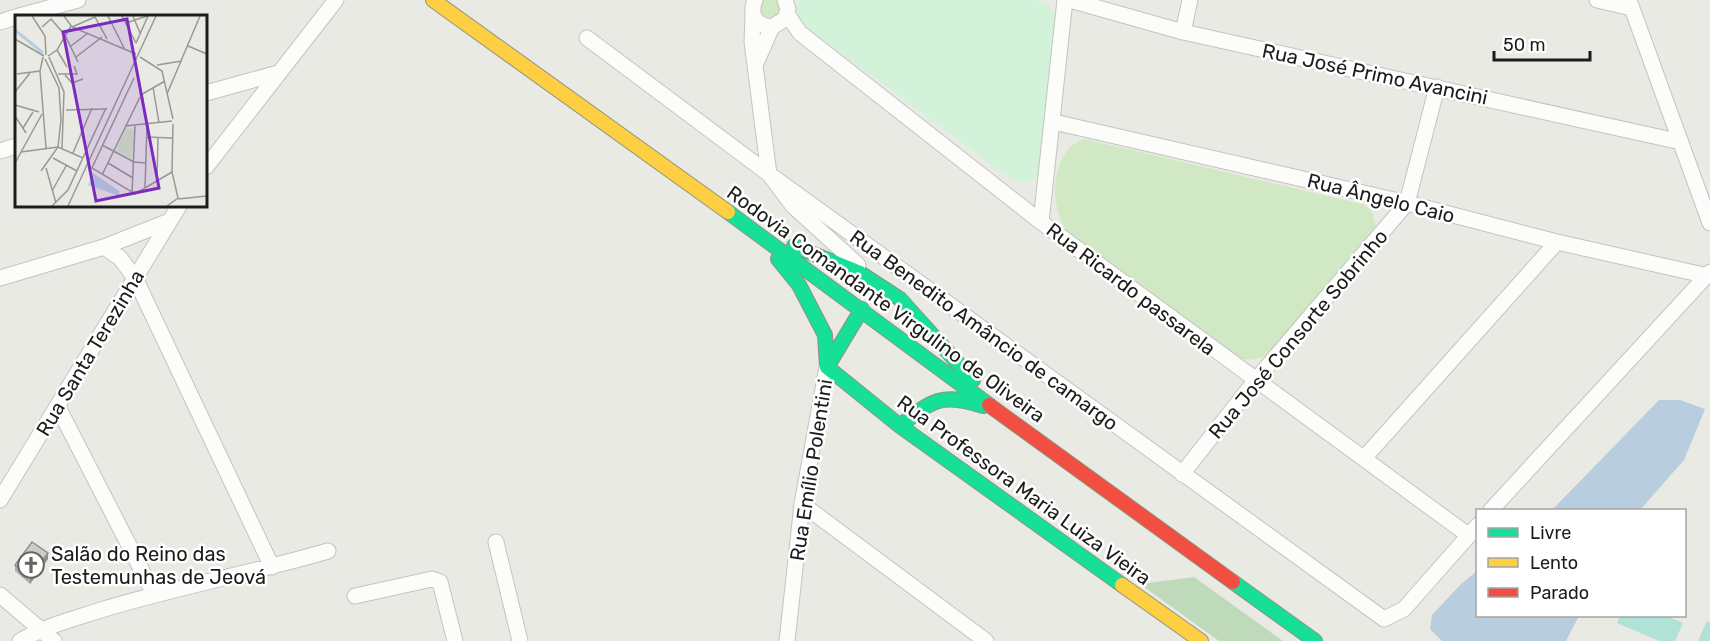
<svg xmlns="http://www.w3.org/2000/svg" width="1710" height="641" font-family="Rubik,sans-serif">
<rect width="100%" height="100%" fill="#eaeae5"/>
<path fill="#d0e8c3" d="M760 0H780L779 14C772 20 764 18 760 11Z
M1084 139 1362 204 1371 210 1376 226 1268 355C1255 361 1245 361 1231 356L1068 232C1048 208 1050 150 1084 139Z"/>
<path fill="#bfdaba" d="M1194 577 1283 641H1219L1140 584Z"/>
<path fill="#d2f2d9" d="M801 0H1034L1048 4 1057 20 1041 174C1028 184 1021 184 1007 176L801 23 796 8Z"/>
<path fill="#b0e2d7" d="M1620 616H1667L1683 623 1675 641H1659L1617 623Z
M1707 621 1710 623V641H1698Z"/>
<path fill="#b8cede" d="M1659 400H1680L1705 409 1684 460 1640 510H1552Z
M1477 571 1478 616H1579L1566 641H1442L1430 629 1432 615 1461 584Z"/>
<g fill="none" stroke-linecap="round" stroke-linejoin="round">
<g stroke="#c3c3c1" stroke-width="17">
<path id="street" d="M755 0C749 15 756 26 772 27L785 19 788 9 785 0
M1070 0 1183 32 1681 142
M1597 0 1632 8
M1629 0 1710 223
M753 14 752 42 769 174 793 206 858 265
M787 14 800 33 1041 222 1468 535
M19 16 78 0
M0 22 16 17
M1183 32 1190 0
M587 38 769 174 1384 619 1404 609 1478 525
M756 63 772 27
M206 93 278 73
M1054 122 1407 203 1557 242 1708 276
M0 151 16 146
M206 167 336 0
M1041 222 1065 0
M104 247 120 258 135 278 272 567
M0 278 104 247 167 222
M58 407 154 594
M1365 457 1557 242
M1182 474 1255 381 1407 203 1437 87
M0 500 179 206
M802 504 986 641
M1491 510 1710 272
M496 542 520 641
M0 595 54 641
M355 596 432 579 440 582 455 641
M20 641C45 626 73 619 101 610 176 587 253 573 328 551
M787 641 802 504 827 367"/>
</g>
<g stroke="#8e947e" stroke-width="16">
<path id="fast" d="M728 212 989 405
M794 246 860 273 900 299 973 380
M778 259 799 285 825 335 827 367
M862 309 827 367 900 426 1122 585
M900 426C932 400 942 392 983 406
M1233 582 1315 641"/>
</g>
<g stroke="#8e947e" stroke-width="16">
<path id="slow" d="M433 0 728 212
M1122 585 1201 641"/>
</g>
<g stroke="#8e947e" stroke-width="16">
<path id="jam" d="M989 405 1233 582"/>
</g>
<use href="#street" stroke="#fcfcfb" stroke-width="15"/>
<use href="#fast" stroke="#16e098" stroke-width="14"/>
<use href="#slow" stroke="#ffcf43" stroke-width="14"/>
<use href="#jam" stroke="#f24e42" stroke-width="14"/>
</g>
<path fill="#b0afac" d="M48 559 30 584 15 571V565Z"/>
<path fill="#908f8c" d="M48 553V559L30 584V577Z"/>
<path fill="#cdccc8" stroke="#908f8c" stroke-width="1.5" d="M32 542 48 553 30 577 15 565Z"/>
<defs>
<g id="church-ring" transform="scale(1.35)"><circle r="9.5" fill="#fff" stroke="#646462" stroke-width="1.5"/><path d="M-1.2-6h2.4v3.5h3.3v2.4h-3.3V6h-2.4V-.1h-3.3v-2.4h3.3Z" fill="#646462"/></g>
</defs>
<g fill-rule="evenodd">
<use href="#church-ring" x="31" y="565"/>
</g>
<g text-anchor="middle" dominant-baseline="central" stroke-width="5" stroke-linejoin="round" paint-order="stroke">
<g font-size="20" fill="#1c1c1c" stroke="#fff">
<text transform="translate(1375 74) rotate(12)">Rua José Primo Avancini</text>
<text transform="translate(1381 198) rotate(14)">Rua Ângelo Caio</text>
<text transform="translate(1131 289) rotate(37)">Rua Ricardo passarela</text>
<text transform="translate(886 304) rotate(36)">Rodovia Comandante Virgulino de Oliveira</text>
<text transform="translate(984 330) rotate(36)">Rua Benedito Amâncio de camargo</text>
<text transform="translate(1298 334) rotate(-50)">Rua José Consorte Sobrinho</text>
<text transform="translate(90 353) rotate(-59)">Rua Santa Terezinha</text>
<text transform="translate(811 470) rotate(-81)">Rua Emílio Polentini</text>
<text transform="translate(1024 490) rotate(36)">Rua Professora Maria Luiza Vieira</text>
</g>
<g font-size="20" fill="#1c1c1c" stroke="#fff" text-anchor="start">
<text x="51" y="554">Salão do Reino das<tspan x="51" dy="23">Testemunhas de Jeová</tspan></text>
</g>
</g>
<g transform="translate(15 15)">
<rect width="192" height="192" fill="#eaeae5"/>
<path d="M110 113 119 114 117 144 101 136Z" fill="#d0e8c3"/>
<path d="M78 158 104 176V181L73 170Z" fill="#b8cede"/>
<path fill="none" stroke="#b8cede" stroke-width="3" d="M0 15 28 38"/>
<path fill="none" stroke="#989895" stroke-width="1.5" d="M17 1 30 21 31 40M49 1 57 12 121 39M93 1 109 33M107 1 121 28M118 1 125 18M111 8 132 1M27 12 36 4 50 20 63 47M57 12 80 2 92 24M0 24 29 41M121 28 133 1M56 31 73 18M173 31 192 39M42 35 52 52M33 41 42 35 56 11M28 42 25 56 31 133M34 42 49 77 47 133M61 42 87 22M125 42 147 56 158 104M142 50 167 46M2 59 25 56M43 59H62L59 51M50 60 57 68 68 64M119 63 77 153 120 179 157 157M138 72 144 108M0 77 15 58M129 78 150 66M152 79 185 1M0 90 24 97M63 94 67 114M51 95 92 94M0 101 11 118M110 111 157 106M8 113 18 97M131 122 157 123M87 130 119 147 130 148M6 137 43 132 68 143M58 138 77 93M38 143 62 156M0 148 27 99M93 148 118 163M31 153 41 188M26 156 43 132 46 105 44 73 30 44M87 160 125 82M142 166 143 122M130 173 132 110 127 80 130 77M37 176 51 151M117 178 120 111M163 184 192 181M37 191 53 175 91 93M53 191 141 1M152 191 163 183 157 157 158 109"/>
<path fill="#7b2cbf" fill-opacity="0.15" stroke="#7b2cbf" stroke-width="3" d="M112 4 144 173 81 186 48 17Z"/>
<rect width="192" height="192" fill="none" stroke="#1c1c1c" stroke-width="3"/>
</g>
<rect x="1476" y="509" width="210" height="108" fill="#ffffff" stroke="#a4a4a4" stroke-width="1.5"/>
<rect x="1488" y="528" width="30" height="9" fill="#16e098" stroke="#a4a4a4" stroke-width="1.5"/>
<text x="1530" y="539" font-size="18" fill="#1c1c1c">Livre</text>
<rect x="1488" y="558" width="30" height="9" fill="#ffcf43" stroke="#a4a4a4" stroke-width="1.5"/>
<text x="1530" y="569" font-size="18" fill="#1c1c1c">Lento</text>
<rect x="1488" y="588" width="30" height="9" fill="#f24e42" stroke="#a4a4a4" stroke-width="1.5"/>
<text x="1530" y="599" font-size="18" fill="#1c1c1c">Parado</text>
<path d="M1494 51v9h96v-9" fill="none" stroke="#1c1c1c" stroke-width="3"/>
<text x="1503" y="51" font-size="18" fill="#1c1c1c" stroke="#ffffff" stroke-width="4.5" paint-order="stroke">50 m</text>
</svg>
